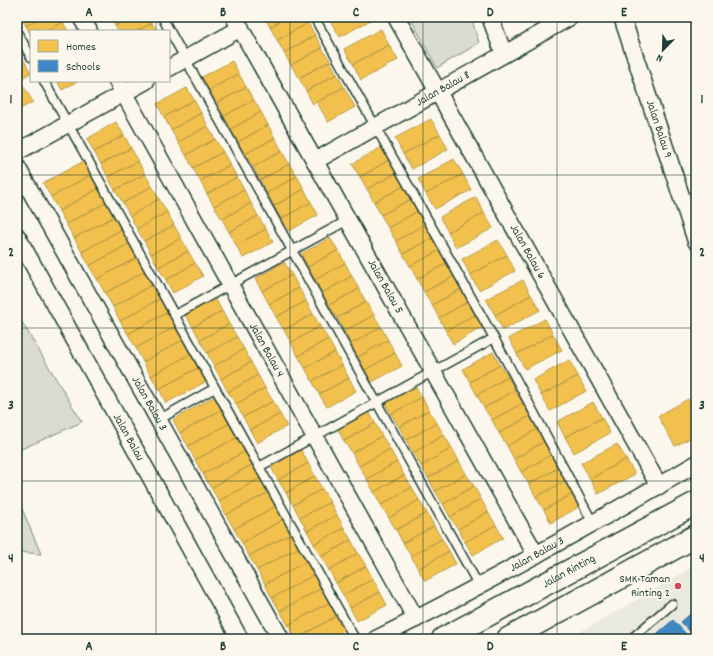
<svg xmlns="http://www.w3.org/2000/svg" width="713" height="656" font-family="Dekko,sans-serif">
<rect width="100%" height="100%" fill="#fbf7ec"/>
<filter id="ink" filterUnits="userSpaceOnUse"><feTurbulence type="fractalNoise" baseFrequency=".025" numOctaves="2"/><feDisplacementMap in="SourceGraphic" scale="8" xChannelSelector="R" yChannelSelector="G"/><feConvolveMatrix kernelMatrix="1 2 1 2 8 2 1 2 1" color-interpolation-filters="sRGB"/></filter>
<g filter="url(#ink)">
<path fill="#eae9de" d="M696 565V639H568L624 607Z"/>
<path fill="#dbdcd1" stroke="#7d8c82" d="M410 17H471L479 43 437 68Z
M17 314 82 422 17 451Z
M17 497 41 554 17 552Z"/>
<path fill="#f2c14e" stroke="#b39946" d="M21 17H42L26 26Z
M42 17H60L63 22 47 31H31V35L26 26Z
M110 17H132L115 26Z
M132 17H149L152 23 137 31H118L115 26Z
M264 17H287L270 27Z
M287 17H305L308 23 277 40 270 27Z
M340 17H376L340 37 331 22Z
M63 22 68 31H47Z
M152 23 157 31H137Z
M308 23 315 35 284 53 277 40Z
M381 29 389 45 353 64 344 49Z
M315 35 322 48 291 65 284 53Z
M389 45 398 60 361 80 353 64Z
M17 47 23 59 17 62Z
M322 48 330 61 299 78 291 65Z
M23 59 31 73 17 80V62Z
M232 61 239 74 209 90 202 77Z
M330 61 337 74 306 91 299 78Z
M239 74 246 87 217 103 209 90Z
M337 74 344 87 313 104 306 91Z
M57 81H78L62 90Z
M24 87 33 102 22 108 17 99V91Z
M246 87 254 100 224 116 217 103Z
M344 87 355 107 328 122 317 102Z
M187 88 194 100 164 117 157 104Z
M194 100 201 113 171 130 164 117Z
M254 100 261 112 231 129 224 116Z
M261 112 268 125 238 142 231 129Z
M201 113 208 126 178 142 171 130Z
M431 119 440 134 403 154 395 138Z
M116 122 124 135 94 152 87 139Z
M268 125 275 138 245 154 238 142Z
M208 126 215 139 186 155 178 142Z
M440 134 448 149 412 169 403 154Z
M124 135 131 148 101 164 94 152Z
M275 138 282 151 253 167 245 154Z
M215 139 223 152 193 168 186 155Z
M382 147 389 160 360 177 352 164Z
M131 148 138 161 108 177 101 164Z
M282 151 289 164 260 180 253 167Z
M223 152 230 165 200 181 193 168Z
M454 159 463 174 426 194 418 179Z
M86 160 94 173 51 197 43 183Z
M389 160 397 173 367 189 360 177Z
M138 161 145 174 115 190 108 177Z
M289 164 297 176 267 193 260 180Z
M230 165 237 177 207 194 200 181Z
M94 173 101 187 59 211 51 197Z
M397 173 404 186 374 202 367 189Z
M145 174 152 186 123 203 115 190Z
M463 174 471 190 435 209 426 194Z
M297 176 304 189 274 206 267 193Z
M237 177 244 190 214 206 207 194Z
M152 186 159 199 130 216 123 203Z
M404 186 411 199 381 215 374 202Z
M101 187 109 201 66 224 59 211Z
M304 189 311 202 281 219 274 206Z
M244 190 251 203 222 219 214 206Z
M476 197 484 213 448 232 440 217Z
M159 199 167 212 137 229 130 216Z
M411 199 418 211 388 228 381 215Z
M109 201 117 215 74 238 66 224Z
M311 202 318 215 289 231 281 219Z
M251 203 258 216 229 232 222 219Z
M418 211 425 224 396 241 388 228Z
M167 212 174 225 144 241 137 229Z
M484 213 493 228 456 248 448 232Z
M117 215 124 228 82 252 74 238Z
M258 216 266 229 236 245 229 232Z
M425 224 433 237 403 254 396 241Z
M174 225 181 238 151 254 144 241Z
M124 228 132 242 89 266 82 252Z
M266 229 273 242 243 258 236 245Z
M433 237 440 250 410 266 403 254Z
M181 238 188 251 158 267 151 254Z
M330 238 338 250 308 267 301 254Z
M498 240 507 255 470 275 462 259Z
M132 242 140 256 97 279 89 266Z
M338 250 345 263 315 280 308 267Z
M440 250 447 263 417 279 410 266Z
M188 251 195 263 166 280 158 267Z
M507 255 515 271 479 290 470 275Z
M140 256 147 270 105 293 97 279Z
M284 262 292 275 262 291 255 279Z
M195 263 203 276 173 293 166 280Z
M345 263 352 276 322 293 315 280Z
M447 263 454 276 424 292 417 279Z
M147 270 155 283 113 307 105 293Z
M292 275 299 288 269 304 262 291Z
M352 276 359 289 329 305 322 293Z
M454 276 461 289 432 305 424 292Z
M523 280 531 295 495 315 486 299Z
M155 283 163 297 120 321 113 307Z
M299 288 306 301 276 317 269 304Z
M359 289 366 302 337 318 329 305Z
M461 289 469 301 439 318 432 305Z
M531 295 540 310 503 330 495 315Z
M163 297 170 311 128 334 120 321Z
M215 298 222 311 193 327 185 315Z
M306 301 313 314 284 330 276 317Z
M469 301 476 314 446 331 439 318Z
M366 302 374 315 344 331 337 318Z
M170 311 178 325 136 348 128 334Z
M222 311 229 324 200 340 193 327Z
M313 314 320 326 291 343 284 330Z
M476 314 483 327 453 344 446 331Z
M374 315 381 327 351 344 344 331Z
M545 319 553 334 517 354 509 338Z
M229 324 237 337 207 353 200 340Z
M178 325 186 338 143 362 136 348Z
M320 326 328 339 298 356 291 343Z
M381 327 388 340 358 357 351 344Z
M553 334 562 350 525 369 517 354Z
M237 337 244 349 214 366 207 353Z
M186 338 194 352 151 376 143 362Z
M328 339 335 352 305 368 298 356Z
M388 340 395 353 365 370 358 357Z
M244 349 251 362 221 379 214 366Z
M194 352 201 366 159 389 151 376Z
M335 352 342 365 312 381 305 368Z
M493 352 500 365 470 382 463 369Z
M395 353 402 366 372 382 365 370Z
M569 360 578 376 541 395 533 380Z
M251 362 258 375 228 392 221 379Z
M342 365 349 378 319 394 312 381Z
M500 365 508 377 477 395 470 382Z
M201 366 209 380 166 403 159 389Z
M258 375 265 388 236 404 228 392Z
M578 376 586 391 550 411 541 395Z
M508 377 515 390 484 408 477 395Z
M349 378 356 391 327 407 319 394Z
M414 384 422 397 391 414 384 402Z
M265 388 273 401 243 417 236 404Z
M515 390 523 403 492 420 484 408Z
M215 396 223 409 180 433 173 420Z
M422 397 429 410 399 427 391 414Z
M688 399 696 412V435L675 446 658 416Z
M273 401 280 414 250 430 243 417Z
M593 402 602 418 565 437 557 422Z
M523 403 530 416 499 433 492 420Z
M223 409 230 423 188 446 180 433Z
M368 410 375 423 344 441 337 428Z
M429 410 437 423 406 440 399 427Z
M280 414 287 426 257 443 250 430Z
M530 416 537 429 507 446 499 433Z
M602 418 610 433 574 453 565 437Z
M230 423 238 437 195 460 188 446Z
M375 423 382 436 352 453 344 441Z
M437 423 444 435 413 453 406 440Z
M537 429 545 441 514 459 507 446Z
M444 435 452 448 421 466 413 453Z
M382 436 390 449 359 466 352 453Z
M238 437 246 451 203 474 195 460Z
M545 441 552 454 521 472 514 459Z
M617 444 626 459 590 479 581 463Z
M452 448 459 461 428 478 421 466Z
M390 449 397 462 367 479 359 466Z
M301 450 308 463 278 480 271 467Z
M246 451 253 464 211 488 203 474Z
M552 454 560 467 529 484 521 472Z
M626 459 635 474 598 494 590 479Z
M459 461 466 474 435 491 428 478Z
M397 462 404 475 374 492 367 479Z
M308 463 315 476 286 493 278 480Z
M253 464 261 478 219 501 211 488Z
M560 467 567 480 536 497 529 484Z
M466 474 474 486 443 504 435 491Z
M404 475 412 487 381 505 374 492Z
M315 476 322 489 293 505 286 493Z
M261 478 269 492 226 515 219 501Z
M567 480 574 493 544 510 536 497Z
M474 486 481 499 450 517 443 504Z
M412 487 419 500 389 518 381 505Z
M322 489 330 502 300 518 293 505Z
M269 492 276 506 234 529 226 515Z
M574 493 582 505 551 523 544 510Z
M481 499 488 512 458 529 450 517Z
M419 500 427 513 396 530 389 518Z
M330 502 337 515 307 531 300 518Z
M276 506 284 519 242 543 234 529Z
M488 512 496 525 465 542 458 529Z
M427 513 434 526 403 543 396 530Z
M337 515 344 528 314 544 307 531Z
M284 519 292 533 249 556 242 543Z
M496 525 503 538 473 555 465 542Z
M434 526 442 539 411 556 403 543Z
M344 528 351 540 321 557 314 544Z
M292 533 300 547 257 570 249 556Z
M442 539 449 551 418 569 411 556Z
M351 540 358 553 329 570 321 557Z
M300 547 307 561 265 584 257 570Z
M449 551 456 564 425 581 418 569Z
M358 553 366 566 336 583 329 570Z
M307 561 315 574 272 598 265 584Z
M366 566 373 579 343 595 336 583Z
M315 574 322 588 280 611 272 598Z
M373 579 380 592 350 608 343 595Z
M322 588 330 602 288 625 280 611Z
M380 592 387 605 357 621 350 608Z
M330 602 338 615 296 639 288 625Z
M338 615 346 629 328 639H296Z"/>
<path fill="#3f88c5" stroke="#35729a" d="M696 609V638L681 622Z
M673 620 691 639H651Z"/>
<g fill="none" stroke-linecap="round" stroke-linejoin="round">
<g stroke="#1f3d34" stroke-width="11">
<path id="service" d="M162 17 479 586
M314 17 494 338 593 523
M17 32 31 57
M44 81 355 639
M175 315 348 220
M158 420 215 388
M259 467 494 338
M631 639 672 604"/>
</g>
<g stroke="#1f3d34" stroke-width="19">
<g id="minor">
<path d="M81 17 89 31"/>
<path id="s1" d="M234 17 536 555"/>
<path id="s2" d="M396 17 659 486"/>
<path d="M490 17 504 54"/>
<path id="s3" d="M622 17 696 241"/>
<path d="M169 68 241 28"/>
<path id="s4" d="M117 81 416 619"/>
<path d="M17 152 146 81"/>
<path id="s5" d="M315 161 570 17"/>
<path id="s6" d="M17 167 281 639"/>
<path id="s7" d="M17 236 240 639"/>
<path id="s8" d="M376 639C485 585 591 525 696 464"/>
</g>
</g>
<g stroke="#1f3d34" stroke-width="25">
<g id="secondary">
<path id="s9" d="M443 639 696 503"/>
<path d="M508 639 696 536"/>
</g>
</g>
<use href="#service" stroke="#fbf7ec" stroke-width="8"/>
<use href="#minor" stroke="#fbf7ec" stroke-width="16"/>
<use href="#secondary" stroke="#fbf7ec" stroke-width="22"/>
</g>
</g>
<path fill="none" stroke="#1f3d34" stroke-width="1" stroke-opacity="0.55" d="M156 17V31M290 17V639M423 17V639M557 17V639M156 81V639M17 175H696M17 328H696M17 481H696"/>
<circle fill="#d1495b" stroke="#fbf7ec" stroke-width="1.5" cx="678" cy="586" r="4"/>
<g text-anchor="middle" dominant-baseline="central" stroke-width="4" stroke-linejoin="round" paint-order="stroke">
<g font-size="12" fill="#1f3d34" stroke="#fbf7ec">
<text stroke="none"><textPath href="#s5" startOffset="147">Jalan Balau 8</textPath></text>
<text stroke="none"><textPath href="#s3" startOffset="118">Jalan Balau 9</textPath></text>
<text stroke="none"><textPath href="#s2" startOffset="269">Jalan Balau 6</textPath></text>
<text stroke="none"><textPath href="#s1" startOffset="309">Jalan Balau 5</textPath></text>
<text stroke="none"><textPath href="#s4" startOffset="308">Jalan Balau 4</textPath></text>
<text stroke="none"><textPath href="#s6" startOffset="271">Jalan Balau 3</textPath></text>
<text stroke="none"><textPath href="#s7" startOffset="230">Jalan Balau</textPath></text>
<text stroke="none"><textPath href="#s8" startOffset="182">Jalan Balau 3</textPath></text>
<text stroke="none"><textPath href="#s9" startOffset="143">Jalan Rinting</textPath></text>
</g>
<g font-size="12" fill="#1f3d34" stroke="#fbf7ec" text-anchor="end">
<text x="670" y="579">SMK Taman<tspan x="670" dy="14">Rinting 2</tspan></text>
</g>
</g>
<rect width="713" height="656" fill="none" stroke="#fbf7ec" stroke-width="44"/>
<rect x="30" y="30" width="140" height="52" fill="#fbf7ec" stroke="#a3ada2"/>
<rect x="38" y="40" width="20" height="12" fill="#f2c14e" stroke="#a3ada2"/>
<text x="66" y="50" font-size="12" fill="#1f3d34">Homes</text>
<rect x="38" y="60" width="20" height="12" fill="#3f88c5" stroke="#a3ada2"/>
<text x="66" y="70" font-size="12" fill="#1f3d34">Schools</text>
<g transform="translate(663 50) rotate(203)" stroke="#fbf7ec" stroke-width="3" paint-order="stroke">
<path d="M0-3L7 15L0 10L-7 15Z" fill="#1f3d34"/>
<text y="-6" font-size="11" font-weight="bold" text-anchor="middle" fill="#1f3d34">N</text>
</g>
<rect x="22" y="22" width="669" height="612" fill="none" stroke="#1f3d34" stroke-width="1.5"/>
<g font-size="13" text-anchor="middle" font-weight="bold" fill="#1f3d34">
<text x="89" y="16">A</text>
<text x="223" y="16">B</text>
<text x="356" y="16">C</text>
<text x="490" y="16">D</text>
<text x="624" y="16">E</text>
<text x="11" y="103">1</text>
<text x="702" y="103">1</text>
<text x="11" y="256">2</text>
<text x="702" y="256">2</text>
<text x="11" y="409">3</text>
<text x="702" y="409">3</text>
<text x="11" y="562">4</text>
<text x="702" y="562">4</text>
<text x="89" y="650">A</text>
<text x="223" y="650">B</text>
<text x="356" y="650">C</text>
<text x="490" y="650">D</text>
<text x="624" y="650">E</text>
</g>
</svg>
